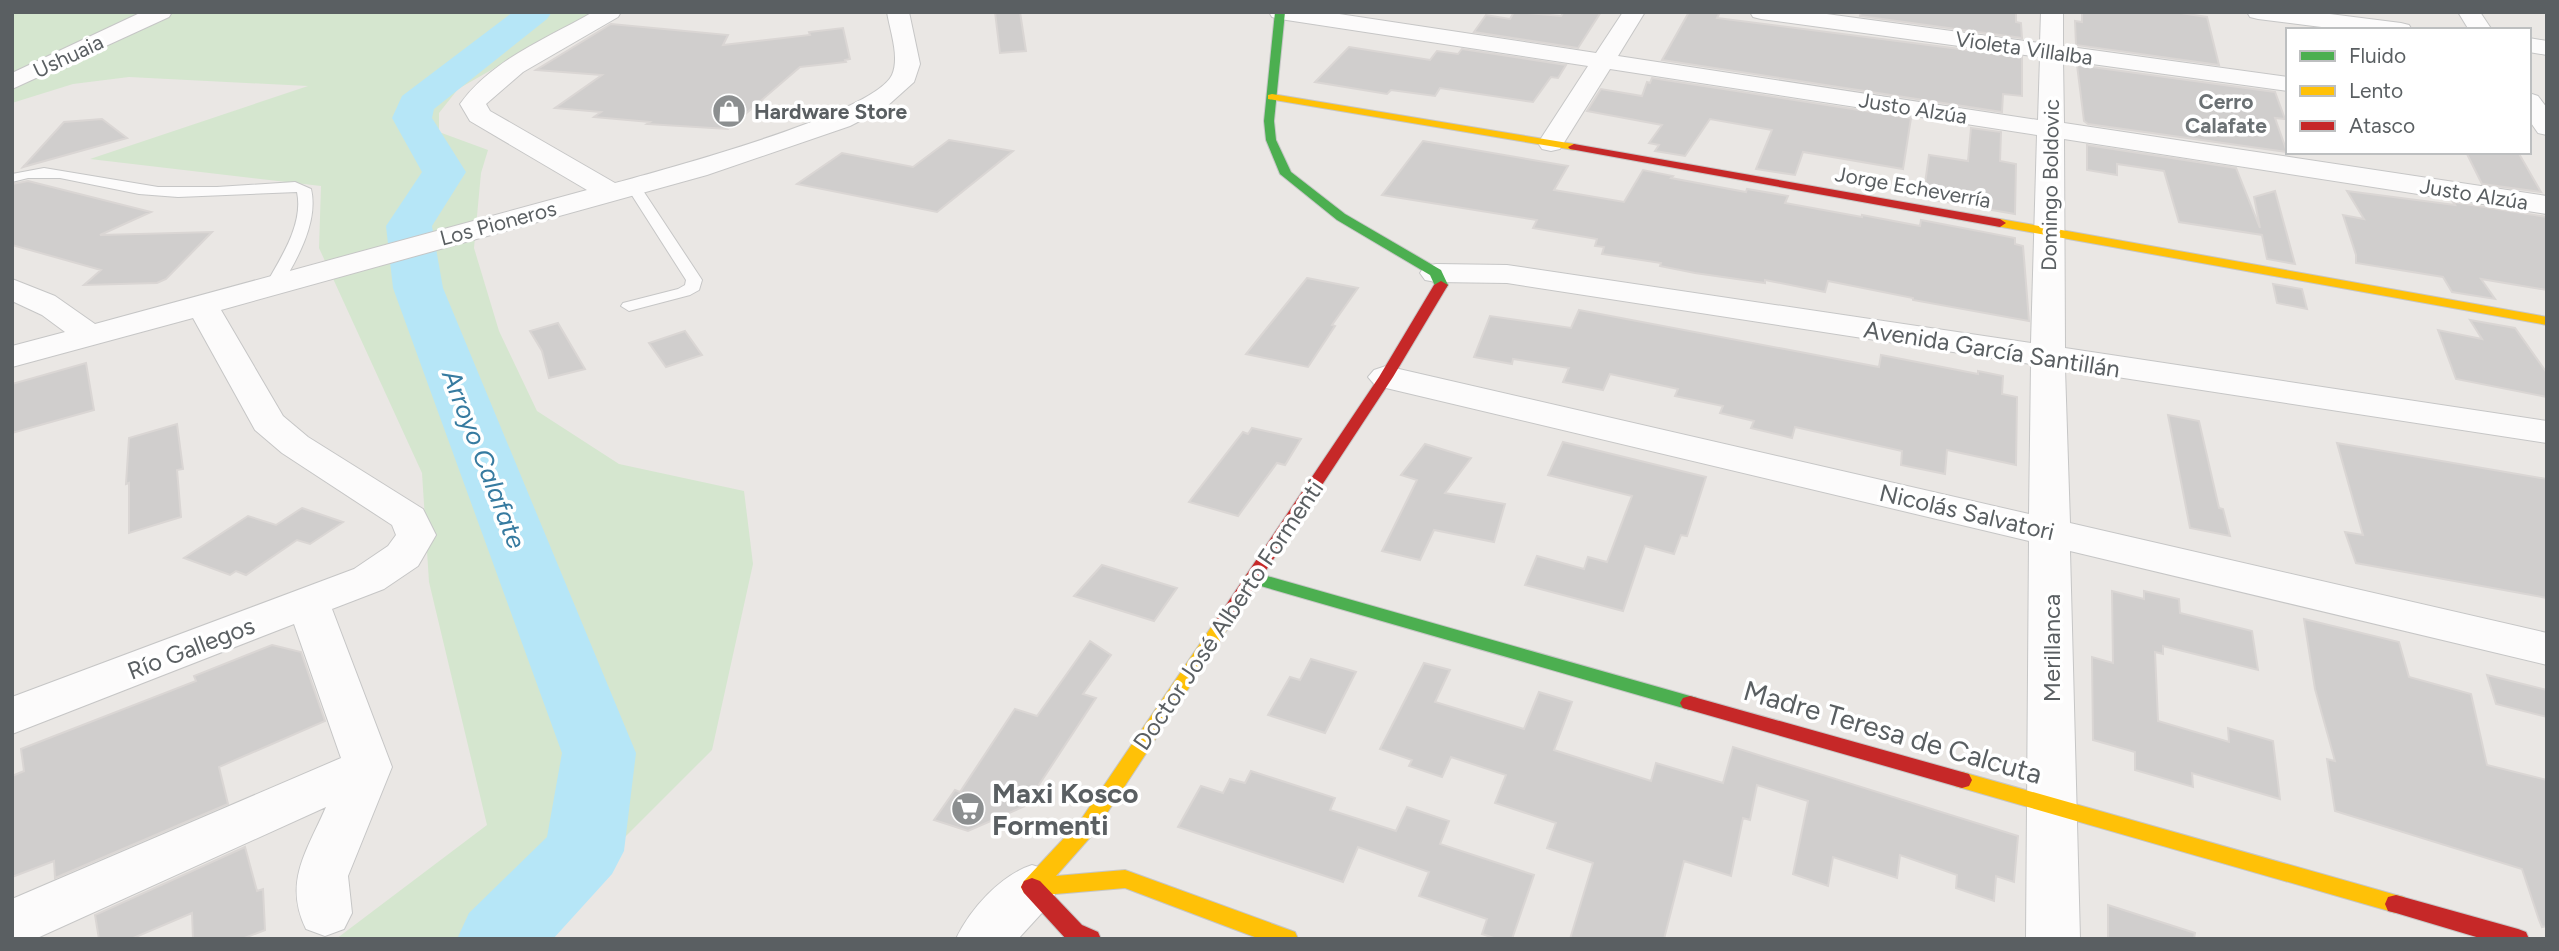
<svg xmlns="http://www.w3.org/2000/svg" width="2559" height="951" font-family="Figtree,sans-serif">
<rect width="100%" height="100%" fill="#eae7e4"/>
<path fill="#d5e6cf" d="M12 12H593L458 89 439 113V132L488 150 481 173 474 248 499 331 537 411 619 464 744 491 753 564 712 750 523 939H336L487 825 429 582 422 473 319 248 321 186 90 159 308 86 129 77 73 84 12 103Z"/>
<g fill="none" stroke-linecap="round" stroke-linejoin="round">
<path fill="#b6e6f7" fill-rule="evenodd" d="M513 12H552L547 19 434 109 432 118 466 172 432 226 443 288 636 753 624 851 612 874 553 939H457L469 913 547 837 562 753 393 288 386 226 422 172 392 118 402 96Z"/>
</g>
<path fill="#d0cecd" stroke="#dad6d4" stroke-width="2" d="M995 12H1020L1026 51 1000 53Z
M1514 12 1561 16 1564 12H1601L1578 48 1474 32 1486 15 1510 19Z
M1689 12H1720L1717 18 2022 57V96L2003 94 2002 112 1662 60Z
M1861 12H2016V22L2021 23 2022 38 1860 16Z
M2082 12H2174L2207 17 2219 65 2076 45 2075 21 2082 22Z
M611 24 728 35 723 45 810 35 809 32 843 28 850 59 845 60 846 62 800 67 728 129 647 124 650 122 594 117 601 112 555 108 602 75 536 70Z
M1349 47 1430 60 1437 51 1458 54 1462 49 1566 65 1558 78 1551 77 1533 102 1440 88 1435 96 1391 90 1387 94 1315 82Z
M2077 65 2275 92 2285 119 2275 118 2287 152 2088 124 2084 121Z
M1652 78 1911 118 1903 169 1803 152 1795 175 1756 169 1772 130 1710 119 1685 156 1655 151 1659 145 1649 143 1662 125 1587 111 1601 89 1642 96 1647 82 1650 83Z
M102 119 127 138 23 167 64 122Z
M1971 128 2001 132 2000 161 2016 164 2015 214 1923 198 1929 155 1968 161Z
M949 140 1013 151 937 212 797 184 842 153 913 167Z
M1423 141 1568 166 1554 190 1624 202 1643 170 1673 176 1671 178 1746 192 1747 189 1788 196 1785 203 1862 217V215L1920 226 1921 220 2015 238V244L2023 246 2029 321 1913 300V298L1828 281 1825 292 1765 280V283L1695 273 1660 266 1661 263 1602 254 1604 247 1595 246 1597 239 1533 228 1537 220 1382 195Z
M2087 145 2236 168 2260 228 2254 197 2275 191 2295 264 2267 259 2262 235 2179 222 2164 171 2117 164V175L2087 170Z
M2466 152H2518L2541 192 2482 184Z
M28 181 151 212 100 235 212 232 166 279 157 283 84 285 101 270 12 245V184Z
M2347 191 2455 205 2453 202 2547 217V290L2481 279 2495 299 2452 292 2443 277 2356 263V255L2343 215 2364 219Z
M1307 278 1358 288 1332 325 1335 326 1308 367 1246 354Z
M2273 284 2302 289 2307 309 2277 303Z
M1579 310 1879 367 1881 355 1978 374V371L2003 376 2002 394 2017 397 2016 465 1947 450 1945 474 1901 465 1902 451 1795 427 1792 438 1751 428 1754 421 1720 413 1723 406 1675 396 1678 389 1610 374 1603 390 1563 382 1569 368 1513 359 1512 364 1474 357 1490 316 1571 328Z
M2470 320 2515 328 2547 373V397L2456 379 2438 330 2482 339Z
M558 323 585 369 549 378 542 351 530 331Z
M685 331 702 355 666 367 649 343Z
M86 363 94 410 12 433V384Z
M2168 415 2199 421 2219 508 2223 509 2230 536 2190 528Z
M177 424 183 469 177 470 181 517 129 533V483L126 484 129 438Z
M1252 428 1301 439 1285 465 1277 463 1238 516 1189 502 1243 432 1248 434Z
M1563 442 1706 477 1687 536 1681 535 1674 554 1645 546 1623 611 1525 585 1537 556 1584 569 1588 557 1607 562 1632 496 1548 475Z
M2337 443 2547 479V598L2356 563 2345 532 2363 535Z
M1425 444 1471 458 1445 493 1505 504 1494 542 1434 530 1420 560 1382 551 1417 480 1401 475Z
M302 508 343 522 310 544 297 540 246 575 236 571 230 575 184 558 248 516 276 525Z
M1102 565 1177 588 1154 621 1074 596Z
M2112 591 2144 599V591L2179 599 2180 613 2252 631 2258 670 2163 646V654L2155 652 2158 721 2229 742 2228 728 2273 741 2280 799 2192 773 2193 787 2135 770V752L2093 740 2092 657 2113 663Z
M2304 619 2399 642 2409 677 2471 694 2487 765 2547 780V926L2542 927 2539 920 2522 869 2335 811 2327 759 2335 761 2315 689Z
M1090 641 1111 655 1083 694 1096 698 1025 806 968 831 934 820 955 790 960 792 1015 709 1037 716Z
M272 645 301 652 325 721 219 767 228 804 55 878 54 861 12 877V776L24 771 21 749 196 681 194 676Z
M1311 659 1356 672 1325 733 1268 715 1290 677 1300 680Z
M1424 663 1450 670 1435 702 1524 729 1539 692 1572 702 1554 750 1651 781 1656 763 1723 783 1733 747 2018 836 2014 882 1996 876 1994 901 1956 888 1957 875 1900 855 1897 878 1833 857 1828 886 1793 874 1808 801 1757 785 1750 820 1743 818 1731 876 1684 861 1664 939H1570L1593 863 1547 848 1556 823 1495 803 1506 775 1451 757 1442 777 1409 766 1412 760 1380 749Z
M2487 675 2547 690V717L2496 704Z
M1251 771 1335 798 1330 810 1396 831 1407 807 1449 821 1440 844 1534 875 1512 939H1497L1482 934 1487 919 1419 896 1429 872 1358 847 1343 882 1178 827 1201 786 1223 793 1230 779 1245 783Z
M245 847 257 891 263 889 265 930 242 939H193L192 913 131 939H99L95 915Z
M2108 905 2195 933 2194 939H2108Z"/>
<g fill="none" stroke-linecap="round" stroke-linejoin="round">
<g stroke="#c6c6c6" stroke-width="2">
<path id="lane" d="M44 168 158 187H217L295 182 311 189C319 222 296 262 279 289L273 291 265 286C280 259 304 224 297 192L178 197 139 194 60 178H28L12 182V174Z
M633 182 638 183 702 280 699 290 690 295 629 311 621 306 623 303 678 289 685 285 686 280 626 186Z"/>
</g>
<g stroke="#c6c6c6" stroke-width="2">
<path id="street" d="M142 12H172L169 17 12 89V73Z
M593 12H621L618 17 523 72 486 104 490 111 615 183C662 170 874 114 892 75 900 57 890 31 887 12H909L920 64 914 82 885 108 850 126 707 175 221 310 283 416 308 437 423 509 436 535 418 566 384 589 332 609 392 767 348 876 352 913 344 929 325 936 306 929C283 882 307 851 326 807L35 939H12V899L341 758 294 624 12 734V697L354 569 388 546 396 535 392 525 282 453 255 430 193 318 12 367V346L65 332 42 315 12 301V279L55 296 95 324 587 190 470 121 460 104C491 60 548 38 593 12Z
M1269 12H1326L1596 53 1623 12H1645L1618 56 2038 120 2040 57 1761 19 1753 17 1750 12H1812L2040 43 2041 12H2063V46L2288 77V91L2063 60 2064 123 2547 196V214L2064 139 2065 348 2547 421V443L2065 369 2070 523 2547 633V665L2070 551 2080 939H2026L2029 541 1386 388 1374 384 1368 377 1374 370 1386 366 2029 514 2031 364 1507 283 1436 282 1425 280 1420 273 1425 266 1436 264 1507 265 2031 343 2037 135 1610 69 1560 149 1551 151 1542 149 1538 143 1588 66 1280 19 1272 17Z
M2247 12H2314L2401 23 2409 25 2412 30H2345L2258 19 2250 17Z
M2458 12H2480L2492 30H2469Z
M2529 38 2547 41V55L2529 52Z
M2529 93 2538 96 2547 108V135L2538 133 2529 120Z
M1032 865 1051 871 1058 887 1051 903 1018 939H956C970 909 1001 875 1032 865Z"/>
</g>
<g stroke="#c6c6c6" stroke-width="2">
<path id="fast" d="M1275 12H1285L1274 121 1276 140 1291 172 1345 214 1441 270 1448 285 1446 288H1436L1430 275 1337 220 1280 174 1266 140 1264 121Z
M1253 572 1690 696 1697 698 1700 703 1697 708 1690 710 1247 582 1244 578 1247 574Z"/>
</g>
<g stroke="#c6c6c6" stroke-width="2">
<path id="slow" d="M1272 94 1574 144 1580 147 1574 150 1268 99V95Z
M2000 219 2547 317V325L1996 226 1994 223Z
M1224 615 1230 617 1233 621 1230 625 1094 833 1056 876 1125 870 1295 932 1298 939H1260L1125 888 1032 896 1024 893 1021 887 1024 881 1080 821 1218 617Z
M1962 772 2396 895 2404 897 2407 904 2404 911 2396 913 1955 786 1952 780 1955 774Z"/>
</g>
<g stroke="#c6c6c6" stroke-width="2">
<path id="jam" d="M1574 144 2000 219 2006 223 2000 227 1570 149 1568 147Z
M1441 281 1448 285 1393 377 1230 625H1218L1215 621 1218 617 1379 377 1434 285Z
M1690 696 1962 772 1969 774 1972 780 1969 786 1962 788 1683 708 1680 703 1683 698Z
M1032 878 1040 881 1082 925 1098 932 1101 939H1066L1024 893 1021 887 1024 881Z
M2396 895 2518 929 2526 932 2529 939H2483L2396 913 2388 911 2385 904 2388 897Z"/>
</g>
<use href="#lane" fill="#fcfbfb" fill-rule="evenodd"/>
<use href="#street" fill="#fcfbfb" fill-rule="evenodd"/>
<use href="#fast" fill="#4caf50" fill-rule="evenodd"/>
<use href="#slow" fill="#ffc107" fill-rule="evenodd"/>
<use href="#jam" fill="#c62828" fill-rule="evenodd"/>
</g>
<defs>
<g id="shop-disc" transform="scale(1.75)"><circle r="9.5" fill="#8c8f90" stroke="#fff"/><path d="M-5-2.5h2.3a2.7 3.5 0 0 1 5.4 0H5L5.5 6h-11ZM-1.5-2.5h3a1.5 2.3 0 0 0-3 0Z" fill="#fff"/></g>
<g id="supermarket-disc" transform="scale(1.75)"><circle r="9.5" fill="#8c8f90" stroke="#fff"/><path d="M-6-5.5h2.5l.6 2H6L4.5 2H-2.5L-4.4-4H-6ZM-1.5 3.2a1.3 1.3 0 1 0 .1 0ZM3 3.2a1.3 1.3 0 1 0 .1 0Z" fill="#fff"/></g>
</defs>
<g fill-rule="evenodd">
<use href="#shop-disc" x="729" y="111"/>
<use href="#supermarket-disc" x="968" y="809"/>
</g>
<g text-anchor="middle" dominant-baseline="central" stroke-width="7" stroke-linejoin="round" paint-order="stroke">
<g font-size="21" fill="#5a5f62" stroke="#fff">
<text transform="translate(2024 48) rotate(8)">Violeta Villalba</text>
<text transform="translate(68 56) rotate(-25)">Ushuaia</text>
<text transform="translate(1913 108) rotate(9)">Justo Alzúa</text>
<text transform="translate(2050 185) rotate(-89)">Domingo Boldovic</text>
<text transform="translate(1913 187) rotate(10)">Jorge Echeverría</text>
<text transform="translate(2474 194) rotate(9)">Justo Alzúa</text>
<text transform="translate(498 223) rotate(-15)">Los Pioneros</text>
</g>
<g font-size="21" font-weight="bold" fill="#6b7174" stroke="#fff">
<text x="2226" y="101">Cerro<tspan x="2226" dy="24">Calafate</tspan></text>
</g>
<g font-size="21" font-weight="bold" fill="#5a5f62" stroke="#fff" text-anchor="start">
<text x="754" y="111">Hardware Store</text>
</g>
<g font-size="24" fill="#5a5f62" stroke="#fff">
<text transform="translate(1992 349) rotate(9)">Avenida García Santillán</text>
<text transform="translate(1967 512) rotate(13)">Nicolás Salvatori</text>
<text transform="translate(1228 615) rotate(-56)">Doctor José Alberto Formenti</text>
<text transform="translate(191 648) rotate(-21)">Río Gallegos</text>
<text transform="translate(2051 648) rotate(-90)">Merillanca</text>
</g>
<g font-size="26" font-style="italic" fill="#377ba0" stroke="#fff">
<text transform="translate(484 459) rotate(69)">Arroyo Calafate</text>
</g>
<g font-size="28" fill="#5a5f62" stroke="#fff">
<text transform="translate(1893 732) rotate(16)">Madre Teresa de Calcuta</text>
</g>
<g font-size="28" font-weight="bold" fill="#5a5f62" stroke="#fff" text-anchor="start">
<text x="992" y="793">Maxi Kosco<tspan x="992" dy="32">Formenti</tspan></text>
</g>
</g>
<rect width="2559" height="951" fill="none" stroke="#5a5f62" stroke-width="28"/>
<rect x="2286" y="28" width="245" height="126" fill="#ffffff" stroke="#bdbfc0" stroke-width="2"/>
<rect x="2300" y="51" width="35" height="10" fill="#4caf50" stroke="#bdbfc0" stroke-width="2"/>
<text x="2349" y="63" font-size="21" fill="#5a5f62">Fluido</text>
<rect x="2300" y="86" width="35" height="10" fill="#ffc107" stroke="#bdbfc0" stroke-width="2"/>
<text x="2349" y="98" font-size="21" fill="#5a5f62">Lento</text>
<rect x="2300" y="121" width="35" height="10" fill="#c62828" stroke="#bdbfc0" stroke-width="2"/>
<text x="2349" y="133" font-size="21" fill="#5a5f62">Atasco</text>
</svg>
